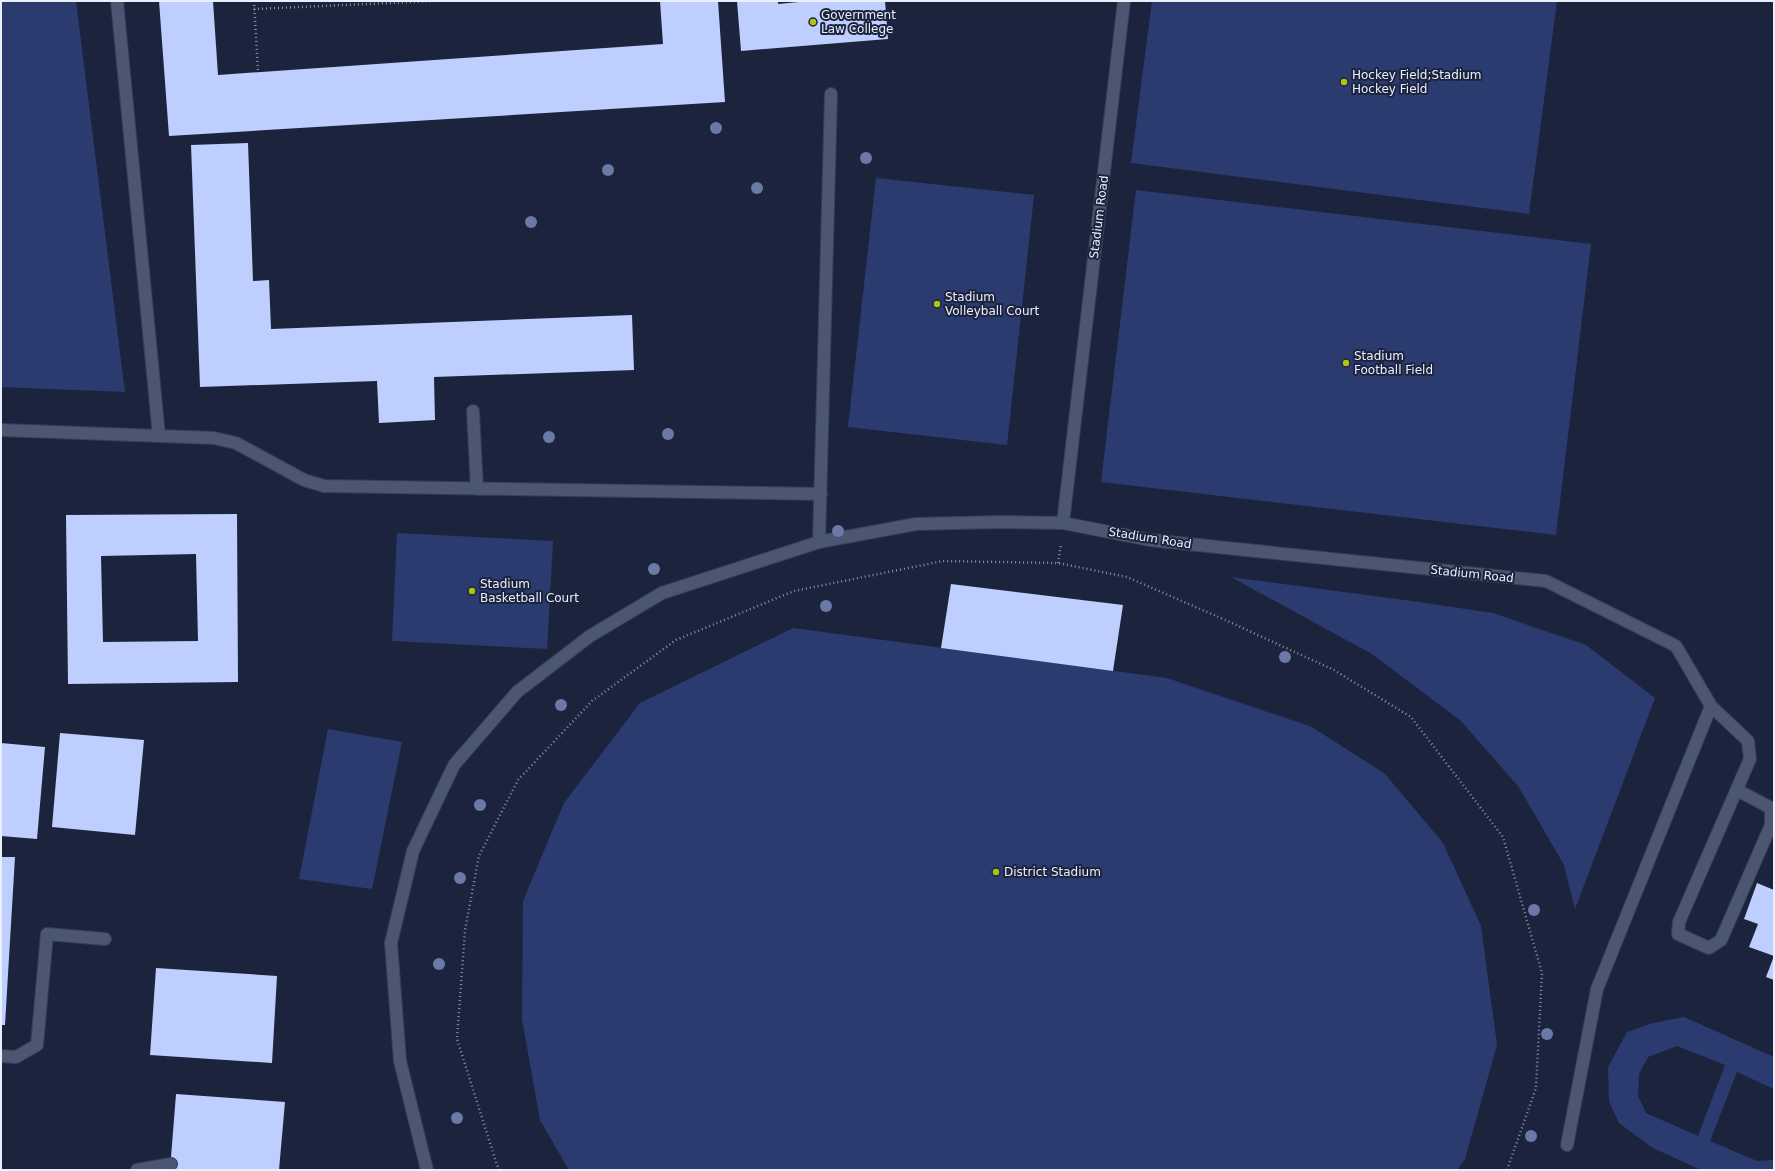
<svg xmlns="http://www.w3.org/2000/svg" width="1775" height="1171" font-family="'DejaVu Sans',sans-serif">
<rect width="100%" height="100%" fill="#1c243d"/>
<path fill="#2b3b70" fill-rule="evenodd" d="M1 1H76L125 392 1 387Z
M1152 1H1557L1529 214 1131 163Z
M876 178 1034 195 1007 445 848 427Z
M1136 190 1591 244 1556 535 1101 482Z
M397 533 553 541 547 649 392 641Z
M1231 577 1412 601 1493 613 1586 645 1655 698 1575 909 1564 865 1518 786 1461 721 1372 654Z
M793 628 1167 678 1312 727 1385 774 1443 843 1481 926 1497 1045 1465 1159 1457 1170H569L540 1120 522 1019 523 901 564 803 640 703Z
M328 729 402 742 372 889 299 879Z
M1684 1017 1774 1057V1089L1737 1072 1710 1141 1757 1161 1774 1160V1170H1701L1653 1148 1619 1123 1609 1101 1608 1067 1627 1032 1653 1023ZM1677 1046 1725 1065 1698 1136 1646 1113 1638 1096 1639 1074 1648 1057Z"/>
<path fill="#bdceff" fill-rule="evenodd" d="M159 1H213L218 75 663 44 660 1H718L725 102 169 136Z
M737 1H778V4L809 1H885L888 39 741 51Z
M248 143 253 281 269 280 271 329 632 315 634 370 434 377 435 420 379 423 377 381 200 387 191 145Z
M237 514 238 682 68 684 66 515ZM196 554 198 641 103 642 101 556Z
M951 584 1123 605 1113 671 941 648Z
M60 733 144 740 135 835 52 827Z
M1 743 45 747 37 839 1 836Z
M1 857H15L5 1025H1Z
M1757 883 1774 890V980L1766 977 1774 956 1749 947 1758 924 1744 919Z
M156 968 277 976 272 1063 150 1055Z
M176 1094 285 1102 279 1170H170Z"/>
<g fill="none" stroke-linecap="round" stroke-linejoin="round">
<g stroke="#383e53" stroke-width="14">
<path id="lane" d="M117 1 159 436
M1124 1 1063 523 1150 540 1546 581 1676 646 1711 706 1748 741 1750 759 1679 922 1678 934 1709 948 1721 940 1771 825V808L1737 790
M473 411 477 489
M1 430 214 438 236 443 304 480 324 486 821 494
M819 542 831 94
M1 1056 16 1057 37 1045 47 934 105 939
M1567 1145 1597 989 1711 706
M137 1170 171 1164
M427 1170 400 1061 391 943 413 851 454 765 517 692 590 636 662 593 819 542 916 524 999 522 1063 523"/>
</g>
<path stroke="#8990a3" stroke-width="2.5" stroke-dasharray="1 3" stroke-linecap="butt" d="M254 1 258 72
M254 9 435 1
M1058 563 1061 544
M500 1170 497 1165 457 1039 465 930 479 856 518 780 592 701 676 640 794 591 943 561 1058 563 1127 577 1223 619 1334 670 1411 717 1503 837 1542 973 1536 1088 1507 1170"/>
<use href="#lane" stroke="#4b5672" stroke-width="12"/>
</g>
<g fill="#6a79a6">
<circle cx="716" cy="128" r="6"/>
<circle cx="866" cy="158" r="6"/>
<circle cx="608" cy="170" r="6"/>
<circle cx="757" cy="188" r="6"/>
<circle cx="531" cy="222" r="6"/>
<circle cx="668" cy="434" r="6"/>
<circle cx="549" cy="437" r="6"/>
<circle cx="838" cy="531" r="6"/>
<circle cx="654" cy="569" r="6"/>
<circle cx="826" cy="606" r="6"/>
<circle cx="1285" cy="657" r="6"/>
<circle cx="561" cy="705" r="6"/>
<circle cx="480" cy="805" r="6"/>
<circle cx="460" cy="878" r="6"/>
<circle cx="1534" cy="910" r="6"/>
<circle cx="439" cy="964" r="6"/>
<circle cx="1547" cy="1034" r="6"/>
<circle cx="457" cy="1118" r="6"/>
<circle cx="1531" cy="1136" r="6"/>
</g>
<g fill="#acc612" stroke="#1c243d" stroke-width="1.5">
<circle cx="813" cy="22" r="4"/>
<circle cx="1344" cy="82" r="4"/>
<circle cx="937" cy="304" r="4"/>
<circle cx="1346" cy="363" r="4"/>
<circle cx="472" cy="591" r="4"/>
<circle cx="996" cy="872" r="4"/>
</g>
<g text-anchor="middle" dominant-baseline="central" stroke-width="4" stroke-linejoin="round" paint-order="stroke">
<g font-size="12" fill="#e9effd" stroke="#1c243d" text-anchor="start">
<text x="821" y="15">Government<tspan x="821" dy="14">Law College</tspan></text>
<text x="1352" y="75">Hockey Field;Stadium<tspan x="1352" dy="14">Hockey Field</tspan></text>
<text x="945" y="297">Stadium<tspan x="945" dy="14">Volleyball Court</tspan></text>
<text x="1354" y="356">Stadium<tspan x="1354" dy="14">Football Field</tspan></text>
<text x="480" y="584">Stadium<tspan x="480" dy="14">Basketball Court</tspan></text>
<text x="1004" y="872">District Stadium</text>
</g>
<g font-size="12" fill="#e9effd" stroke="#1c243d">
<text transform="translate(1099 217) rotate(-83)">Stadium Road</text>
<text transform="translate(1150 538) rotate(9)">Stadium Road</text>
<text transform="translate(1472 574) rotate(6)">Stadium Road</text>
</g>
</g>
<rect width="1775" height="1171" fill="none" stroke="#e9effd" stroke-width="4"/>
</svg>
